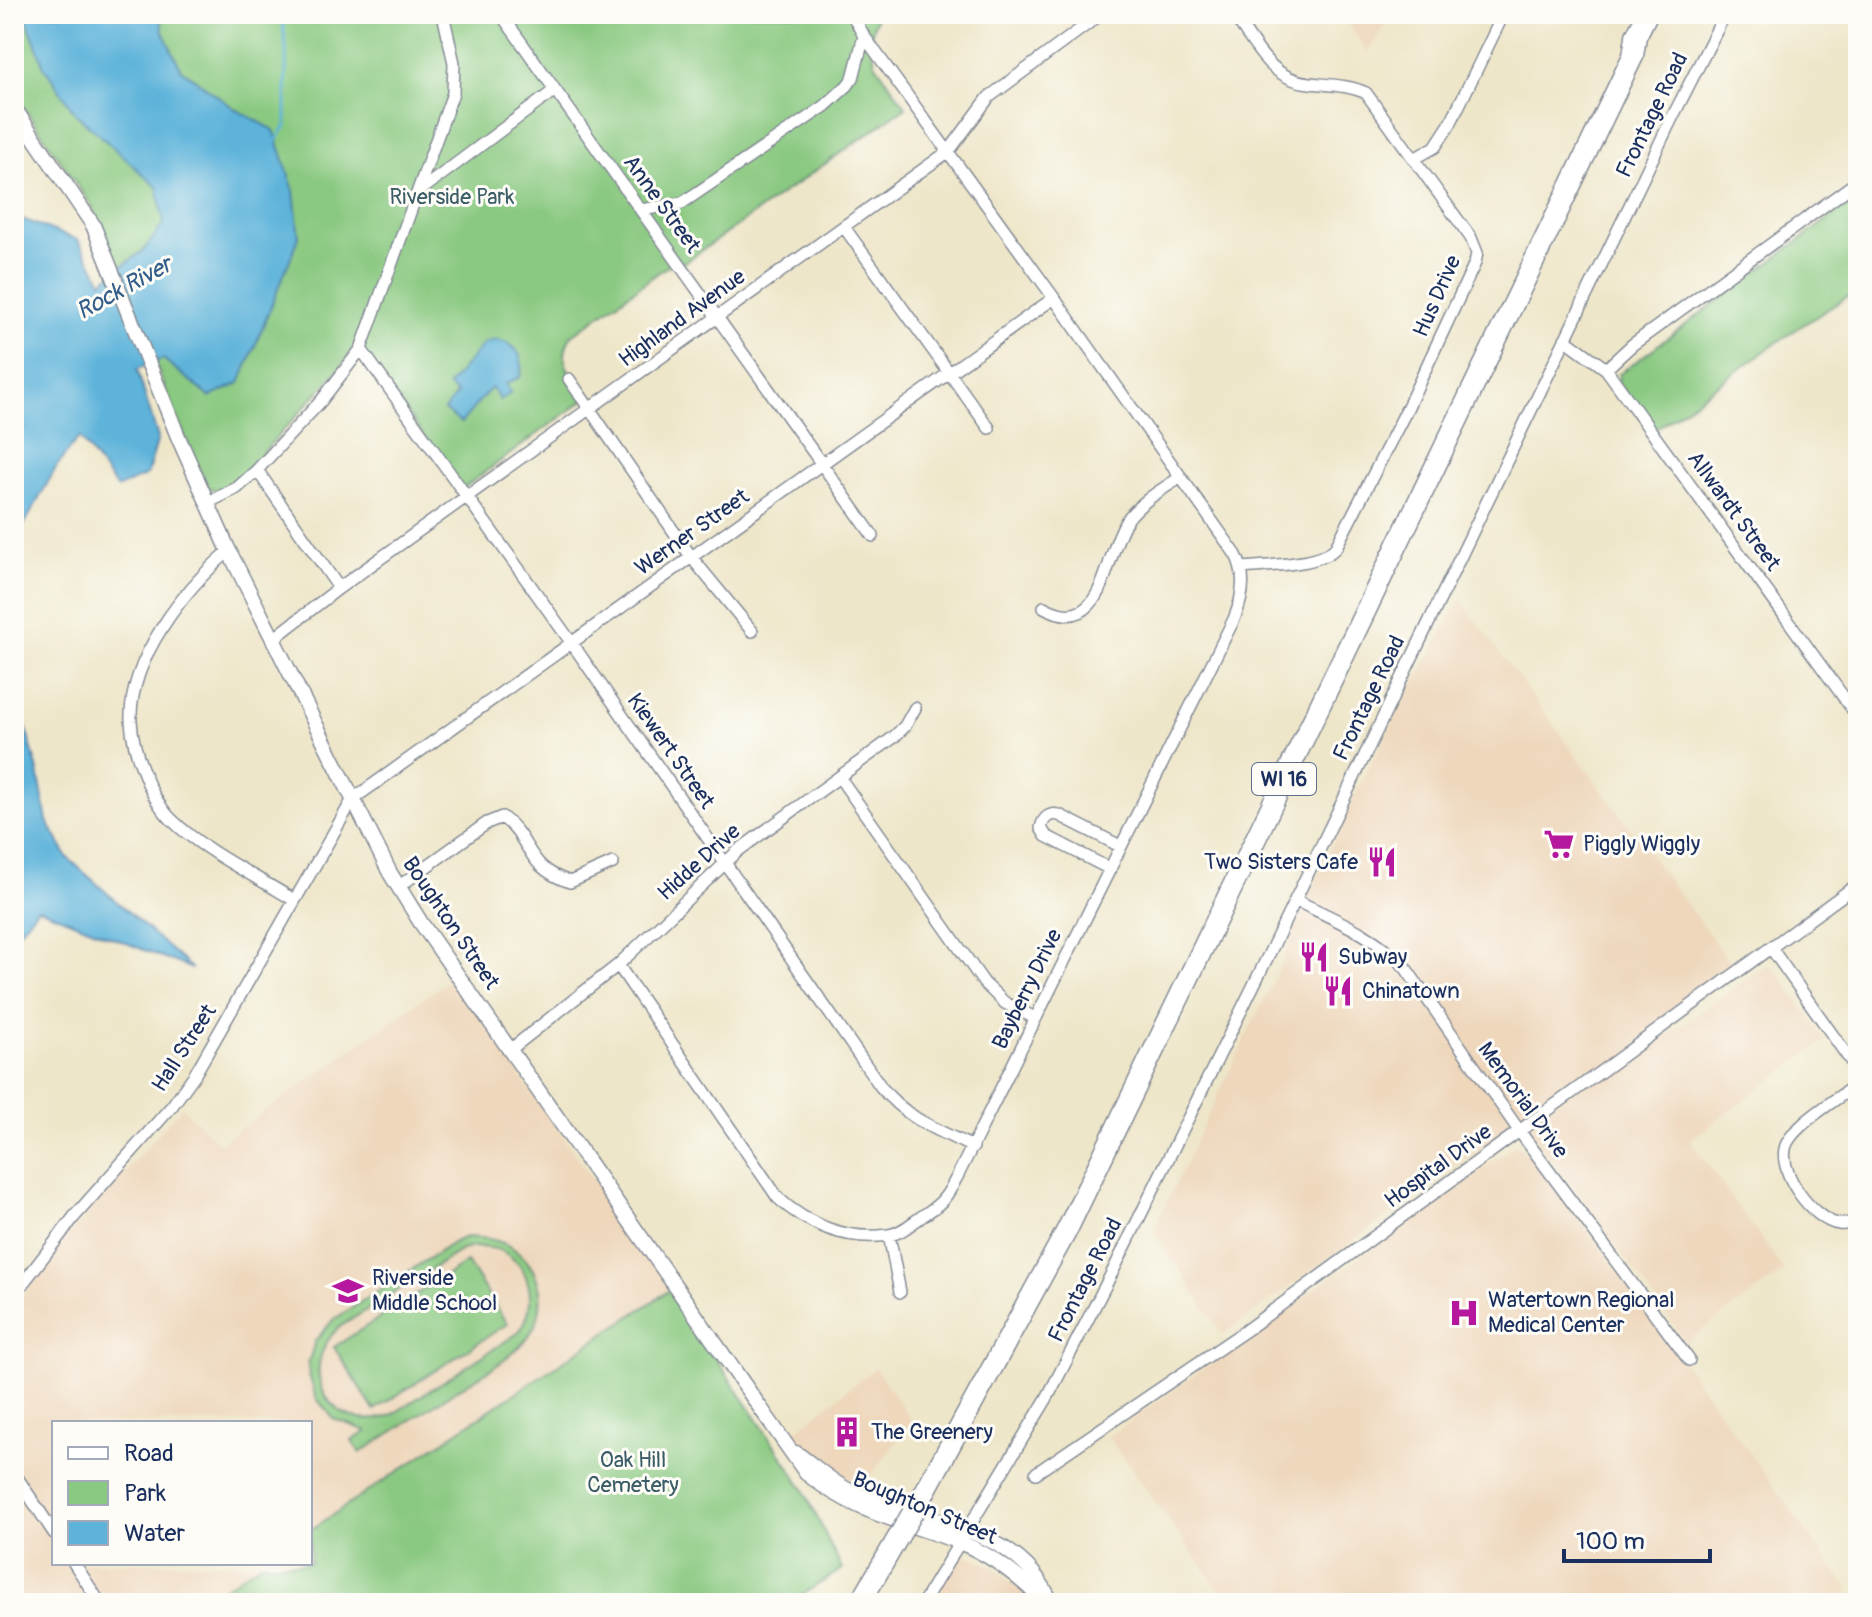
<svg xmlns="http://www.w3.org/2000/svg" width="1872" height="1617" font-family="Pangolin,sans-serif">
<rect width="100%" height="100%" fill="#fdfcf7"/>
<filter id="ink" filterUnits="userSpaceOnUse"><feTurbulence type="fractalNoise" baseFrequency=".0125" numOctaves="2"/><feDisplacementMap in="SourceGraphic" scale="16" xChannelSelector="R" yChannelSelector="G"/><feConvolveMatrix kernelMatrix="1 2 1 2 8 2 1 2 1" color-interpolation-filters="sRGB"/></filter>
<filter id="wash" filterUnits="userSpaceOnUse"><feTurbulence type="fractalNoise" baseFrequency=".006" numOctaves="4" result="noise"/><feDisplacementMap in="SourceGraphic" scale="32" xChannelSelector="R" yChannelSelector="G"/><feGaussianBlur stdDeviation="1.8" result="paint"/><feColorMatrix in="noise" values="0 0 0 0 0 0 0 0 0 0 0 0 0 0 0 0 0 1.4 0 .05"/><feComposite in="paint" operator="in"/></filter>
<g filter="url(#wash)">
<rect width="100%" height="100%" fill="#eee6c9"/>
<path fill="#eed7bb" d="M1341 14H1392L1368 53Z
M1460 599 1734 968 1655 1024 1664 1038 1766 965 1774 968 1826 1040 1690 1140 1784 1271 1686 1342 1559 1168 1519 1121 1223 1335 1153 1230 1282 962 1321 868 1365 774Z
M452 978 670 1290 310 1530V1423H54V1563H261L201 1603H14V1307L72 1231 182 1107 219 1144Z
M1514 1146 1520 1147 1534 1161 1558 1190 1850 1591 1833 1603H1229L1108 1437Z
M875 1368 912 1421 863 1486 821 1462 791 1434Z
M965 1554 995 1568 1034 1603H929L957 1559Z"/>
<path fill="#8ac981" stroke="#527c70" stroke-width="2" fill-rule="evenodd" d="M14 14H877L870 39 875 63 906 107 685 262 666 267 571 336C556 364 571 373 588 397L462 489 368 359 350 353 342 366 241 477 232 485 214 490 204 485 93 208 14 93Z
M1858 197V290L1789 334 1651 432 1618 384 1619 374Z
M466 1237C495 1237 518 1244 533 1270 543 1289 543 1311 533 1329 518 1357 484 1373 458 1389 425 1411 393 1432 360 1453L352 1441 367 1431 334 1419 316 1398 309 1374 308 1364 315 1341 333 1320 456 1241ZM472 1247C482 1247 494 1247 503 1252 533 1268 538 1308 518 1333L390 1416C331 1435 294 1372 338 1328L462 1250Z
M467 1262 507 1324 374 1410 334 1347Z
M670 1290 802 1486 842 1569 790 1603H201L261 1563H310V1530Z"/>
<path fill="#5db3da" stroke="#3c719c" stroke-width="2" d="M25 14H160L163 32 181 69 235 109 274 130 294 191 299 237 240 383 210 397 163 359 137 369 158 438 147 475 117 488 79 437 57 466 14 543V216L78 240 102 281 144 250 164 223 157 187 76 114 44 67Z
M494 340C515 341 526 356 520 377L505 384 511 393 500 400 492 388 487 392 461 423 444 410 457 394 448 386 484 343Z
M14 566 17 577 16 649 22 714 38 771 47 821 67 857 192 969 38 908 14 937Z"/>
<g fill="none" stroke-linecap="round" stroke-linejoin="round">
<path stroke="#5db3da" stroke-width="3" d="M275 142 286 126V50L282 14"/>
</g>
</g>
<g filter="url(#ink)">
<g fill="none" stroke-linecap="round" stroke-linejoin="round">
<g stroke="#848a94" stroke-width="14">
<path id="minor" d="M501 14 873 536
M1233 14C1255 44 1270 80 1310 83 1328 85 1349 85 1366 93L1471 238 1477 253 1475 263 1404 415 1336 547C1321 566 1266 565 1242 568
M1414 159 1435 147 1450 124 1501 19
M421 190 555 90
M641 210 682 203 825 106 847 86 853 78 864 36
M844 227 989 428
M1565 339 1606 369 1858 717
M361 349 571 642 881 1087C905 1118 938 1130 973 1147
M1606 369 1632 345 1858 181
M569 379 692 558 752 631
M257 470 339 588
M207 503 237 488 257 470 321 401 361 349 453 93 454 63 443 14
M229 551C184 589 129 659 131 721 132 737 136 753 142 768 149 788 157 805 172 820 202 850 257 877 294 900
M1044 607C1105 640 1104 554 1127 520 1140 502 1163 489 1181 477
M272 640 339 588 949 151 989 97 1101 14
M840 778 984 983 1005 1003 1035 1018
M1108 868 1046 836 1041 828C1043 818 1049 813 1059 815L1120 846
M398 887 487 823 502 817C533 840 524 867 570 882L613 863
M1295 900C1334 919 1375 935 1405 967L1520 1132 1689 1360
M1771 948 1858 1071
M618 965 778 1198C807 1225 847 1241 888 1235 900 1234 911 1224 921 1217 929 1211 939 1206 945 1197 950 1191 954 1182 958 1175L1234 619C1243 598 1247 576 1236 555L1054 298 864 36 852 14
M511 1049 618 965 739 850 894 737 905 726 915 708
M1858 1083C1838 1099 1798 1122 1787 1143 1774 1169 1813 1221 1839 1224 1845 1225 1853 1223 1858 1222
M889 1235 900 1292
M14 1295 74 1217 172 1106 195 1074 353 799 1054 298
M14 1473 54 1533
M1036 1473 1245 1331 1858 884
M74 1563 100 1603
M923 1603 1047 1398 1114 1269 1271 950 1671 120 1725 14"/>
</g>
<g stroke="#848a94" stroke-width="17">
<path id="tertiary" d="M14 108 93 225 179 439 229 551 390 873 421 923 806 1473C857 1514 901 1520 959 1542 993 1555 1021 1578 1045 1603
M796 1453C815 1466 832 1483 852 1492 919 1521 1020 1525 1051 1603"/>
</g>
<g stroke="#848a94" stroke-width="23">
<path id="trunk" d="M923 1495 1067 1230 1633 56 1636 36 1647 14
M860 1603 900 1534"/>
</g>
<use href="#minor" stroke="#fff" stroke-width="11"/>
<use href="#tertiary" stroke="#fff" stroke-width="14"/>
<use href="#trunk" stroke="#fff" stroke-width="20"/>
<g stroke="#848a94" stroke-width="23" stroke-linecap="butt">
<path id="trunk-bridge" d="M900 1534 923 1495"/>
</g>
<use href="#trunk-bridge" stroke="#fff" stroke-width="20"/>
</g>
</g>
<defs>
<g id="supermarket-bare" transform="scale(2.4)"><path d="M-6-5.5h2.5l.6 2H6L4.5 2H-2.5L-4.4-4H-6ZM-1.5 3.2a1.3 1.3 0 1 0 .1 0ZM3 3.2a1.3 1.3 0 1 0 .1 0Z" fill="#b5179e" stroke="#fdfcf7" stroke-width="2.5" paint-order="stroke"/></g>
<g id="restaurant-bare" transform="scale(2.4)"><path d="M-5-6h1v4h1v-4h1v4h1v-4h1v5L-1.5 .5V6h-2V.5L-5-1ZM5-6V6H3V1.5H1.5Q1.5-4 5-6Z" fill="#b5179e" stroke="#fdfcf7" stroke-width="2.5" paint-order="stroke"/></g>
<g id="school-bare" transform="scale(2.4)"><path d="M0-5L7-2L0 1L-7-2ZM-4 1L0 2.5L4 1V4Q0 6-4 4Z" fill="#b5179e" stroke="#fdfcf7" stroke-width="2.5" paint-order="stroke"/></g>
<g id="hospital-bare" transform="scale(2.4)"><path d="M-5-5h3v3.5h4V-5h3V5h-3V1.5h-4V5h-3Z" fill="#b5179e" stroke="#fdfcf7" stroke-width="2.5" paint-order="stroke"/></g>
<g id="building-bare" transform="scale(2.4)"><path d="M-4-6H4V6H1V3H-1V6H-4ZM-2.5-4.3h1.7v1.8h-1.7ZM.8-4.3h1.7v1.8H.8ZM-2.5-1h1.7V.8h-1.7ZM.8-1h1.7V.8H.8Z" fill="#b5179e" stroke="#fdfcf7" stroke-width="2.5" paint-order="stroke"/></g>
</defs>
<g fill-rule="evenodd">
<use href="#supermarket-bare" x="1559" y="844"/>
<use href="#restaurant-bare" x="1382" y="862"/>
<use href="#restaurant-bare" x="1314" y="957"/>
<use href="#restaurant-bare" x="1338" y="991"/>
<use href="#school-bare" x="348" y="1291"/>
<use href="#hospital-bare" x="1464" y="1313"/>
<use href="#building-bare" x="847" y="1432"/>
</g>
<g text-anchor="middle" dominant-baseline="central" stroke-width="6" stroke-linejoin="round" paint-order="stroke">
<rect fill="#fdfcf7" stroke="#5f6c8c" stroke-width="2" x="1252" y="763" width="64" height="32" rx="6"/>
<g font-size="20" font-weight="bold" fill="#1b2f5e">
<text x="1284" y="779">WI 16</text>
</g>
<g font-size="22" fill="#1b2f5e" stroke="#fdfcf7">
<text transform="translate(1652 115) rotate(-64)">Frontage Road</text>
<text transform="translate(662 204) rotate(54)">Anne Street</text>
<text transform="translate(1437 296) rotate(-66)">Hus Drive</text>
<text transform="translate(682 318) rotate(-36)">Highland Avenue</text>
<text transform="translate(1734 511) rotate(54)">Allwardt Street</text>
<text transform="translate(692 532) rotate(-35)">Werner Street</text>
<text transform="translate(1369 698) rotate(-64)">Frontage Road</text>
<text transform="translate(671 751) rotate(55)">Kiewert Street</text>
<text transform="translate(699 862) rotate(-42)">Hidde Drive</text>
<text transform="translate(451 923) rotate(56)">Boughton Street</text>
<text transform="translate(1027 989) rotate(-64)">Bayberry Drive</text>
<text transform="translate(184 1048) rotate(-57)">Hall Street</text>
<text transform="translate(1523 1100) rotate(54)">Memorial Drive</text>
<text transform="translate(1438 1166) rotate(-36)">Hospital Drive</text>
<text transform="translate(1085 1280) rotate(-63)">Frontage Road</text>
<text transform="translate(925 1508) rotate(23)">Boughton Street</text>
</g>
<g font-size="22" fill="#3c5d68" stroke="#fdfcf7">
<text x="452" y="197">Riverside Park</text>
<text x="633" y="1460">Oak Hill<tspan x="633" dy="25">Cemetery</tspan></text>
</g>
<g font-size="22" fill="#1b2f5e" stroke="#fdfcf7" text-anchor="start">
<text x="1583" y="844">Piggly Wiggly</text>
<text x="1358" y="862" text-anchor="end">Two Sisters Cafe</text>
<text x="1338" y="957">Subway</text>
<text x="1362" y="991">Chinatown</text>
<text x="372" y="1278">Riverside<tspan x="372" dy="25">Middle School</tspan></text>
<text x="1488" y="1300">Watertown Regional<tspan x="1488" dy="25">Medical Center</tspan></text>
<text x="871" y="1432">The Greenery</text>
</g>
<g font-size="24" font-style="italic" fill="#325d89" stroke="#fdfcf7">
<text transform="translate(124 288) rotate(-29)">Rock River</text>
</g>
</g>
<rect width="1872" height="1617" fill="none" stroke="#fdfcf7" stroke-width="48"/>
<rect x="52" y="1421" width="260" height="144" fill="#fdfcf7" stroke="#a3aaba" stroke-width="2"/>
<rect x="68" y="1447" width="40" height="12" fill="#ffffff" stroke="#a3aaba" stroke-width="2"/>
<text x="124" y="1461" font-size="24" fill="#1b2f5e">Road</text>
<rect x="68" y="1481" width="40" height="24" fill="#8ac981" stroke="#a3aaba" stroke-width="2"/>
<text x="124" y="1501" font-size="24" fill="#1b2f5e">Park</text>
<rect x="68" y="1521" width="40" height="24" fill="#5db3da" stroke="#a3aaba" stroke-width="2"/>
<text x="124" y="1541" font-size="24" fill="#1b2f5e">Water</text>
<path d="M1564 1549v12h146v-12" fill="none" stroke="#1b2f5e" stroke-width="4"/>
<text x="1576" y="1549" font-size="24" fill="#1b2f5e" stroke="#fdfcf7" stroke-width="6" paint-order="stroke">100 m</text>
</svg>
